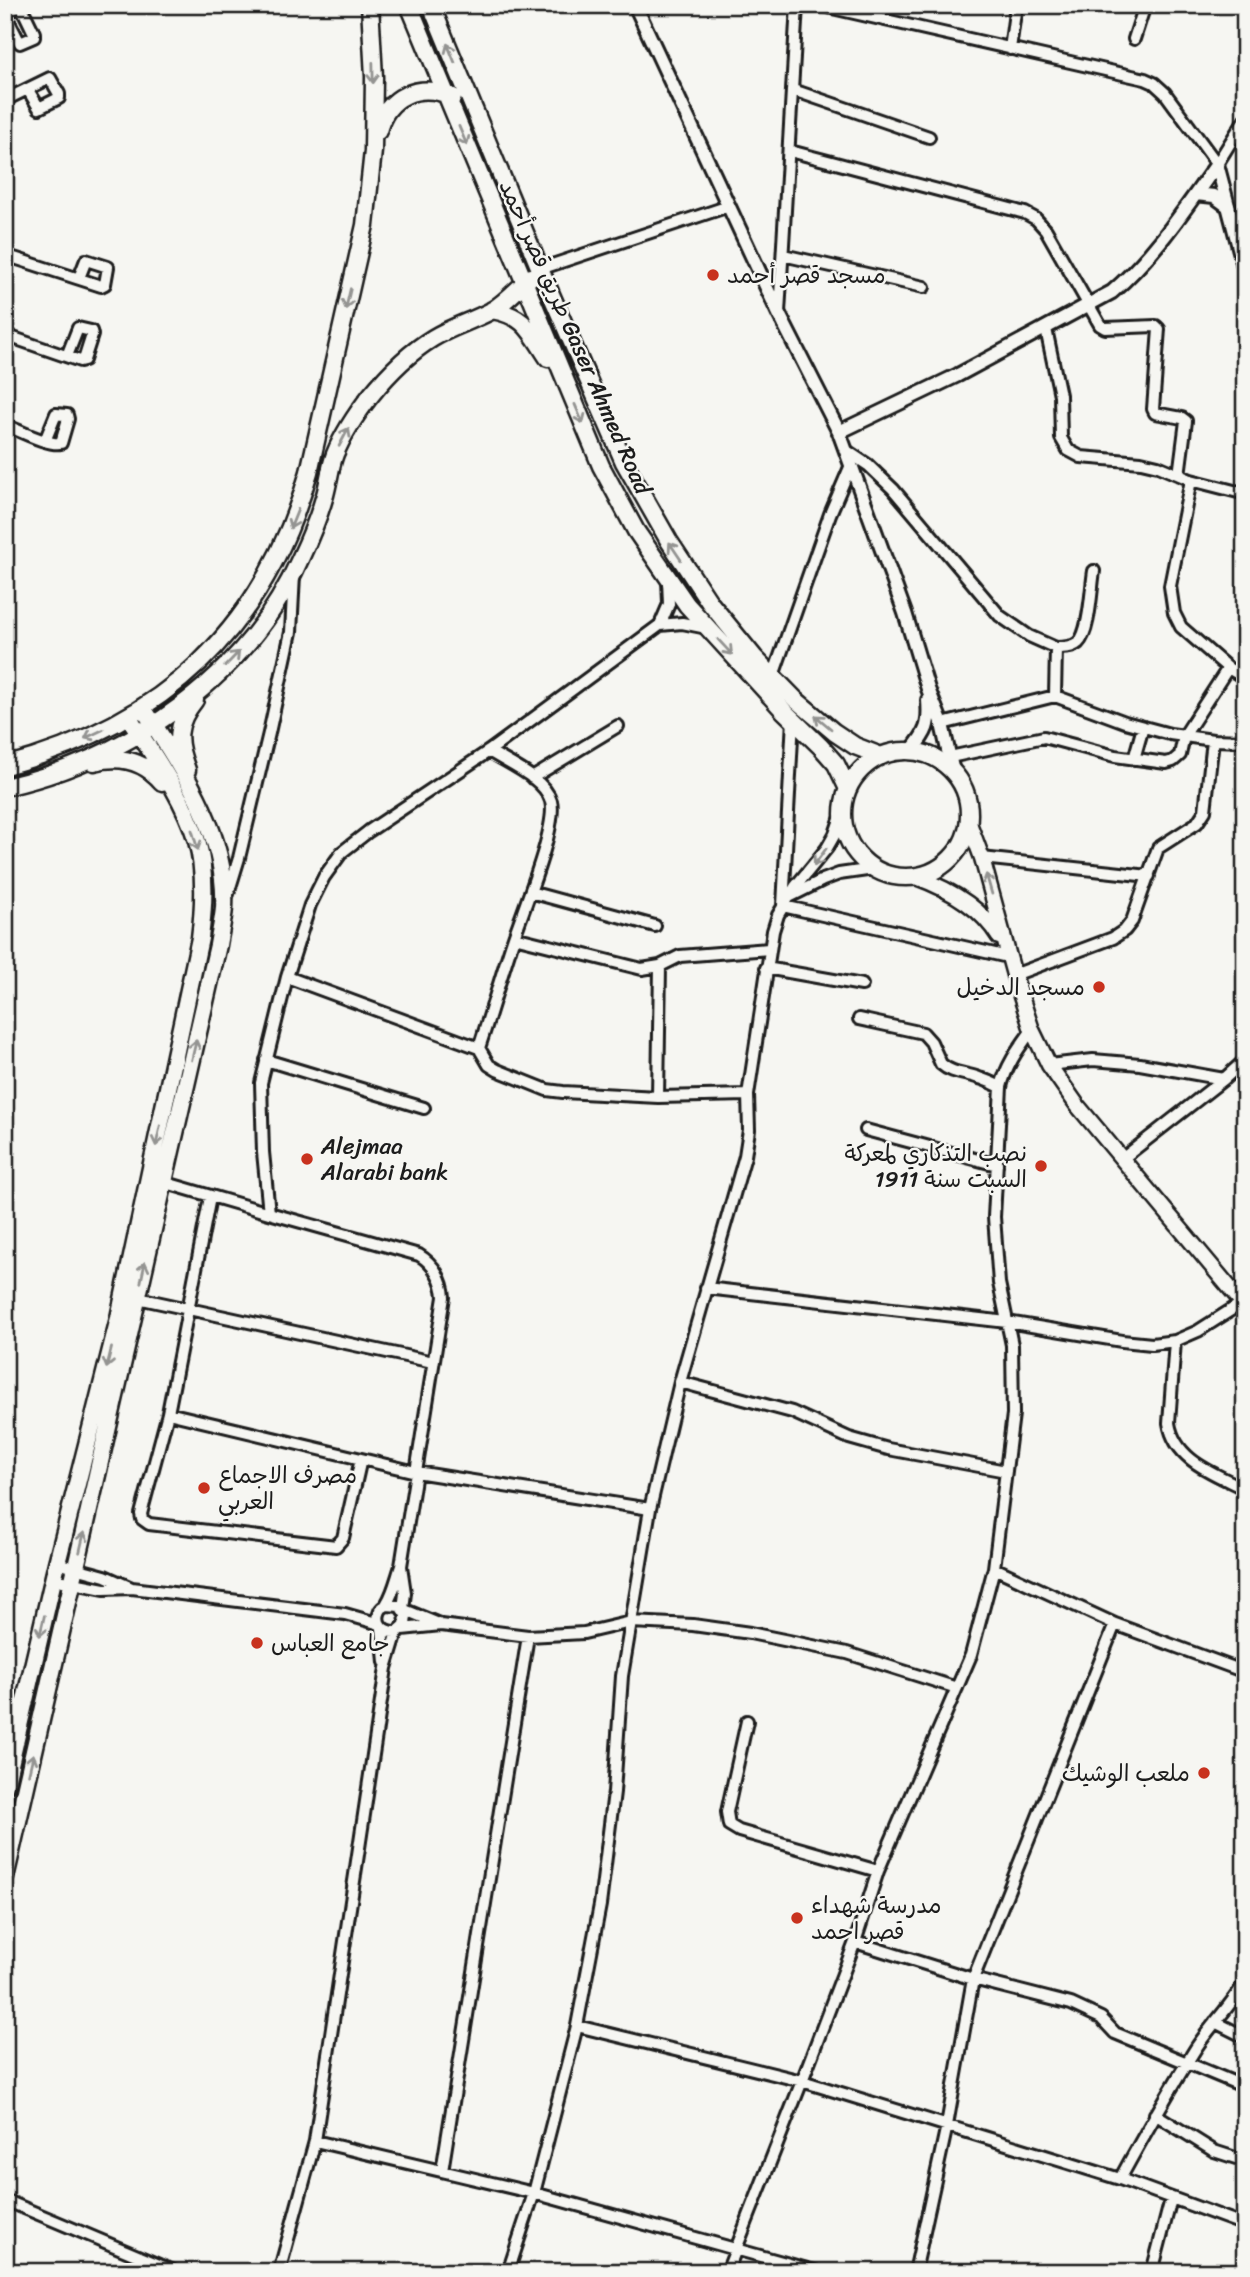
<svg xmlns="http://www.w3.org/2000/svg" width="1250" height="2277" font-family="Sriracha,'Playpen Sans Arabic',sans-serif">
<rect width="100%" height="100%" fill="#f6f6f2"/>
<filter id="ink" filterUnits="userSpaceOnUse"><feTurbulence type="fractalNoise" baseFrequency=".0143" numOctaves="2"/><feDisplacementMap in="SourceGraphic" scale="14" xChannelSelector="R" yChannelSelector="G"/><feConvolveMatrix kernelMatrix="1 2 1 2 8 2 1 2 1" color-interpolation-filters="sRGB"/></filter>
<g filter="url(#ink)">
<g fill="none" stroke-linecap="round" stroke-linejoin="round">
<g stroke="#1c1c1c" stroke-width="16">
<path id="minor" d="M819 5 1145 79 1154 83 1165 93 1217 164 1245 119
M5 14 18 7 22 8 34 33V37L20 43 5 14
M1134 39 1145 5
M1010 49 1016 5
M793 90 929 137
M5 100 50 78 59 94V98L39 108 28 90
M790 151 1025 213 1036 219 1046 230 1100 325 1105 328 1156 326 1159 329 1153 409 1155 413 1182 418 1186 421 1179 475
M5 255 101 286 105 284 108 267 86 260 79 278
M783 255 924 287
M540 269 729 206
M779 313 797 5
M1046 329 1060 395 1061 438 1068 450 1081 457 1141 462 1158 466 1191 480 1170 586 1174 613 1181 627 1228 668 1245 678
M5 335 80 361 84 360 92 335 91 331 78 328 67 356
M5 425C19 430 48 446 61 443L68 419 67 415 56 414 45 441
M847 451 868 465 893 489 1000 616 1029 636 1056 648 1055 696
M1191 480 1238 492 1245 490
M660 625 682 623 707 628
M1056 648C1064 648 1072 648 1078 643 1090 632 1091 588 1094 571
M773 676 830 514 851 465
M793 719 783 906 1008 957
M942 724 1055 696 1125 722 1170 734 1213 740 1245 741
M489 751C509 764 544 778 551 801 558 826 522 912 513 940 501 976 491 1012 479 1048L489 1065 497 1070 547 1090 563 1092 658 1097 748 1095
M950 757 1044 737 1115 756 1166 763 1173 761 1180 755 1184 736 1228 668
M1134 759 1143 727
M532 778 618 726
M982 858 1149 876
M530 892 655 926
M228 894 239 858 269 733 291 632 294 575
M789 897 823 880 839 874 874 869
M514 937 642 969 660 966 680 956 769 949
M766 968 862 985
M1014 975 1113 938 1125 930 1132 921 1158 848 1197 823 1205 811 1213 740
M287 977 479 1048
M859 1019 923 1033 931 1042 941 1064C952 1074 966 1073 979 1078 987 1080 994 1084 1001 1087
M266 1060 424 1108
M1049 1065 1093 1060 1140 1064 1224 1079
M658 1097 660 966
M866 1130 997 1165
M1122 1159 1224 1079 1245 1060
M163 1182 269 1213
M210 1197 168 1413 141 1514 142 1519 149 1524 336 1546 343 1538 361 1459
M706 1288 1007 1322 1122 1341 1152 1344 1175 1341 1198 1331 1242 1303
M138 1298 433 1362
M1175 1341 1169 1423C1175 1461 1214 1473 1245 1489
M680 1382 792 1412 849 1438 888 1449 1006 1471
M168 1413 416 1472 650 1509
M57 1563 105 1576 132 1588
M401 1566 405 1593 403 1609
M994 1568 1115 1624 1245 1672
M53 1579 104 1589 132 1588 345 1614 380 1624
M387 1605 400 1606 406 1615 405 1625 397 1632C385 1633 374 1624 380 1611 384 1604 383 1610 387 1603 394 1592 397 1577 401 1566L444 1297C443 1280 434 1264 419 1255L269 1213 263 1152 261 1083 287 977 310 905 324 877 342 852 369 831 489 751 660 625 669 604 668 580
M405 1610 439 1624
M382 1628 385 1662
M402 1629 441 1625 528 1636 584 1633 631 1622 693 1625 750 1633 847 1653 957 1688
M747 1721 727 1812 729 1825 739 1831 878 1871
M855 1942 973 1979 1071 2004 1101 2018 1115 2033 1245 2087
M1215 2022 1245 2037
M577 2026 802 2081 1120 2179 1245 2225
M1155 2114 1214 2151 1245 2161
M315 2141 534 2193 818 2272
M442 2171 528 1636
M1120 2179C1144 2135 1169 2091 1196 2048 1211 2025 1231 2006 1245 1982
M5 2200 176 2272
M279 2272 315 2141 386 1668 397 1632
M508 2272 534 2193 577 2026 600 1905 614 1792 622 1676 650 1509 680 1382 745 1156 749 1130 748 1095 773 931 778 915 795 887 827 848 835 834 843 811
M727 2272 802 2081 855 1942 878 1871 971 1655 994 1568 1013 1414 1012 1345 999 1283 994 1217 1001 1087C1006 1065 1019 1048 1032 1030
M915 2272 947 2125 973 1979 1115 1624
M1152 2272 1171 2199"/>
</g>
<g stroke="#1c1c1c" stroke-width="18">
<path id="tertiary" d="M635 5 779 314 839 432 905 613 928 689 942 724 953 772
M1217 164 1245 270
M1196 194 1214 196 1229 207
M839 432 958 375 1112 292C1154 256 1185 209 1217 164
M911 751C927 732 930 725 928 700"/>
</g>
<g stroke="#1c1c1c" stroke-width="19">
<path id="secondary" d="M969 823 982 858 1014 975 1032 1030 1049 1065 1077 1105 1245 1306
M916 877C949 889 981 907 999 937"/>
</g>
<g stroke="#1c1c1c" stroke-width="21">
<path id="primary" d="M409 5 601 466 636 531 687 605 784 711 821 747 836 764 848 789
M431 5 540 269 624 462 669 541 710 603 754 657 796 700 834 732 855 746 881 756
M378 131C387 96 419 81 453 97
M492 310C526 316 530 331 548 358
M843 814a63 63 0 1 1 126 0a63 63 0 1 1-126 0Z
M94 762C121 755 144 761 162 782
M5 766C163 724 264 630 309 472L365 225 373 151 374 77 370 5
M187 770C176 741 175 725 195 700
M5 787C129 759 248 677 300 559 310 538 319 516 325 495 329 481 330 467 335 454 344 432 357 413 371 395 388 374 410 352 433 338 451 327 472 321 491 311 506 302 518 288 531 277
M5 1786 57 1563 119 1318 200 938C204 906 206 872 197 841 183 796 153 755 128 716
M5 1878 218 945C220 933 223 920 224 908 228 834 181 767 143 708"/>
</g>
<use href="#minor" stroke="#f6f6f2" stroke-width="10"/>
<use href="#tertiary" stroke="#f6f6f2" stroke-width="12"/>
<use href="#secondary" stroke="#f6f6f2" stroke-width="14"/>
<use href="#primary" stroke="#f6f6f2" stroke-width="16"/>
</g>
<defs><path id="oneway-shaft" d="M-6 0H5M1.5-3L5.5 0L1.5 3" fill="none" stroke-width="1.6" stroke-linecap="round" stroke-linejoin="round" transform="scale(1.75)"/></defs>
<g stroke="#949492">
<use href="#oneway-shaft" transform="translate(451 53) rotate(-112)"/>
<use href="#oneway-shaft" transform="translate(373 73) rotate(89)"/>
<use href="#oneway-shaft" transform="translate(463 136) rotate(67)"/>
<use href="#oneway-shaft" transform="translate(348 299) rotate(103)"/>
<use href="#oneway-shaft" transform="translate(579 414) rotate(67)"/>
<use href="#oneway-shaft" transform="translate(344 437) rotate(-62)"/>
<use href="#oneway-shaft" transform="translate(294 519) rotate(112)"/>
<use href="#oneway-shaft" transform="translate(675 551) rotate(-124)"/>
<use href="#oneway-shaft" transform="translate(725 647) rotate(47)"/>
<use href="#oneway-shaft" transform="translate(232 659) rotate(-46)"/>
<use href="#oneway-shaft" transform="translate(823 722) rotate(-140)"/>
<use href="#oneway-shaft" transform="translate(94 734) rotate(154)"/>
<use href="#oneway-shaft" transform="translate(195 840) rotate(73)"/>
<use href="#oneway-shaft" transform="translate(820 857) rotate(126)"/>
<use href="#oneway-shaft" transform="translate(989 884) rotate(-106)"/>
<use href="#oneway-shaft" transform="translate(194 1050) rotate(-77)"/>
<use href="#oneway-shaft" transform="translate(158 1136) rotate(102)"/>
<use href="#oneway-shaft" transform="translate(143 1272) rotate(-78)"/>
<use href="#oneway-shaft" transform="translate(109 1358) rotate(104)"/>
<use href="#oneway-shaft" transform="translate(82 1542) rotate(-77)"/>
<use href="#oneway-shaft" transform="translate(42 1626) rotate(103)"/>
<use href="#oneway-shaft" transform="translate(31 1764) rotate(-77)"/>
</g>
</g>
<g fill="#c8321e" stroke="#f6f6f2" stroke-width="2.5">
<circle cx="713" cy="275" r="7"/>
<circle cx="1099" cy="987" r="7"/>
<circle cx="307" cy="1159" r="7"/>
<circle cx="1041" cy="1166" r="7"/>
<circle cx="204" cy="1488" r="7"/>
<circle cx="257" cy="1643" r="7"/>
<circle cx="1204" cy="1773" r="7"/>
<circle cx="797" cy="1918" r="7"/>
</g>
<g text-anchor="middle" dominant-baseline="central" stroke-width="5" stroke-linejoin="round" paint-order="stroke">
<g font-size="23" fill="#1c1c1c" stroke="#f6f6f2" text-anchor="start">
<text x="727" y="275">مسجد قصر أحمد</text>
<text x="1085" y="987" text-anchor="end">مسجد الدخيل</text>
<text x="321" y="1146">Alejmaa<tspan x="321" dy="26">Alarabi bank</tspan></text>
<text x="1027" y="1153" text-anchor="end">نصب التذكاري لمعركة<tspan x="1027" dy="26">السبت سنة 1911</tspan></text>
<text x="218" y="1475">مصرف الاجماع<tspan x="218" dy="26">العربي</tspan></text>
<text x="271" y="1643">جامع العباس</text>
<text x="1190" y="1773" text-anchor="end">ملعب الوشيك</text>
<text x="811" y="1905">مدرسة شهداء<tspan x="811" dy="26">قصر احمد</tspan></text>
</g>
<g font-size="23" fill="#1c1c1c" stroke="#f6f6f2">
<text transform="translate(575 337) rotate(66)">طريق قصر أحمد Gaser Ahmed Road</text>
</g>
</g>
<rect width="1250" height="2277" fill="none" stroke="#f6f6f2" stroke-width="28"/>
<rect x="14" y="14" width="1222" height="2249" fill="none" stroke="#1c1c1c" stroke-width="2.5" filter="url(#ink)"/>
</svg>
